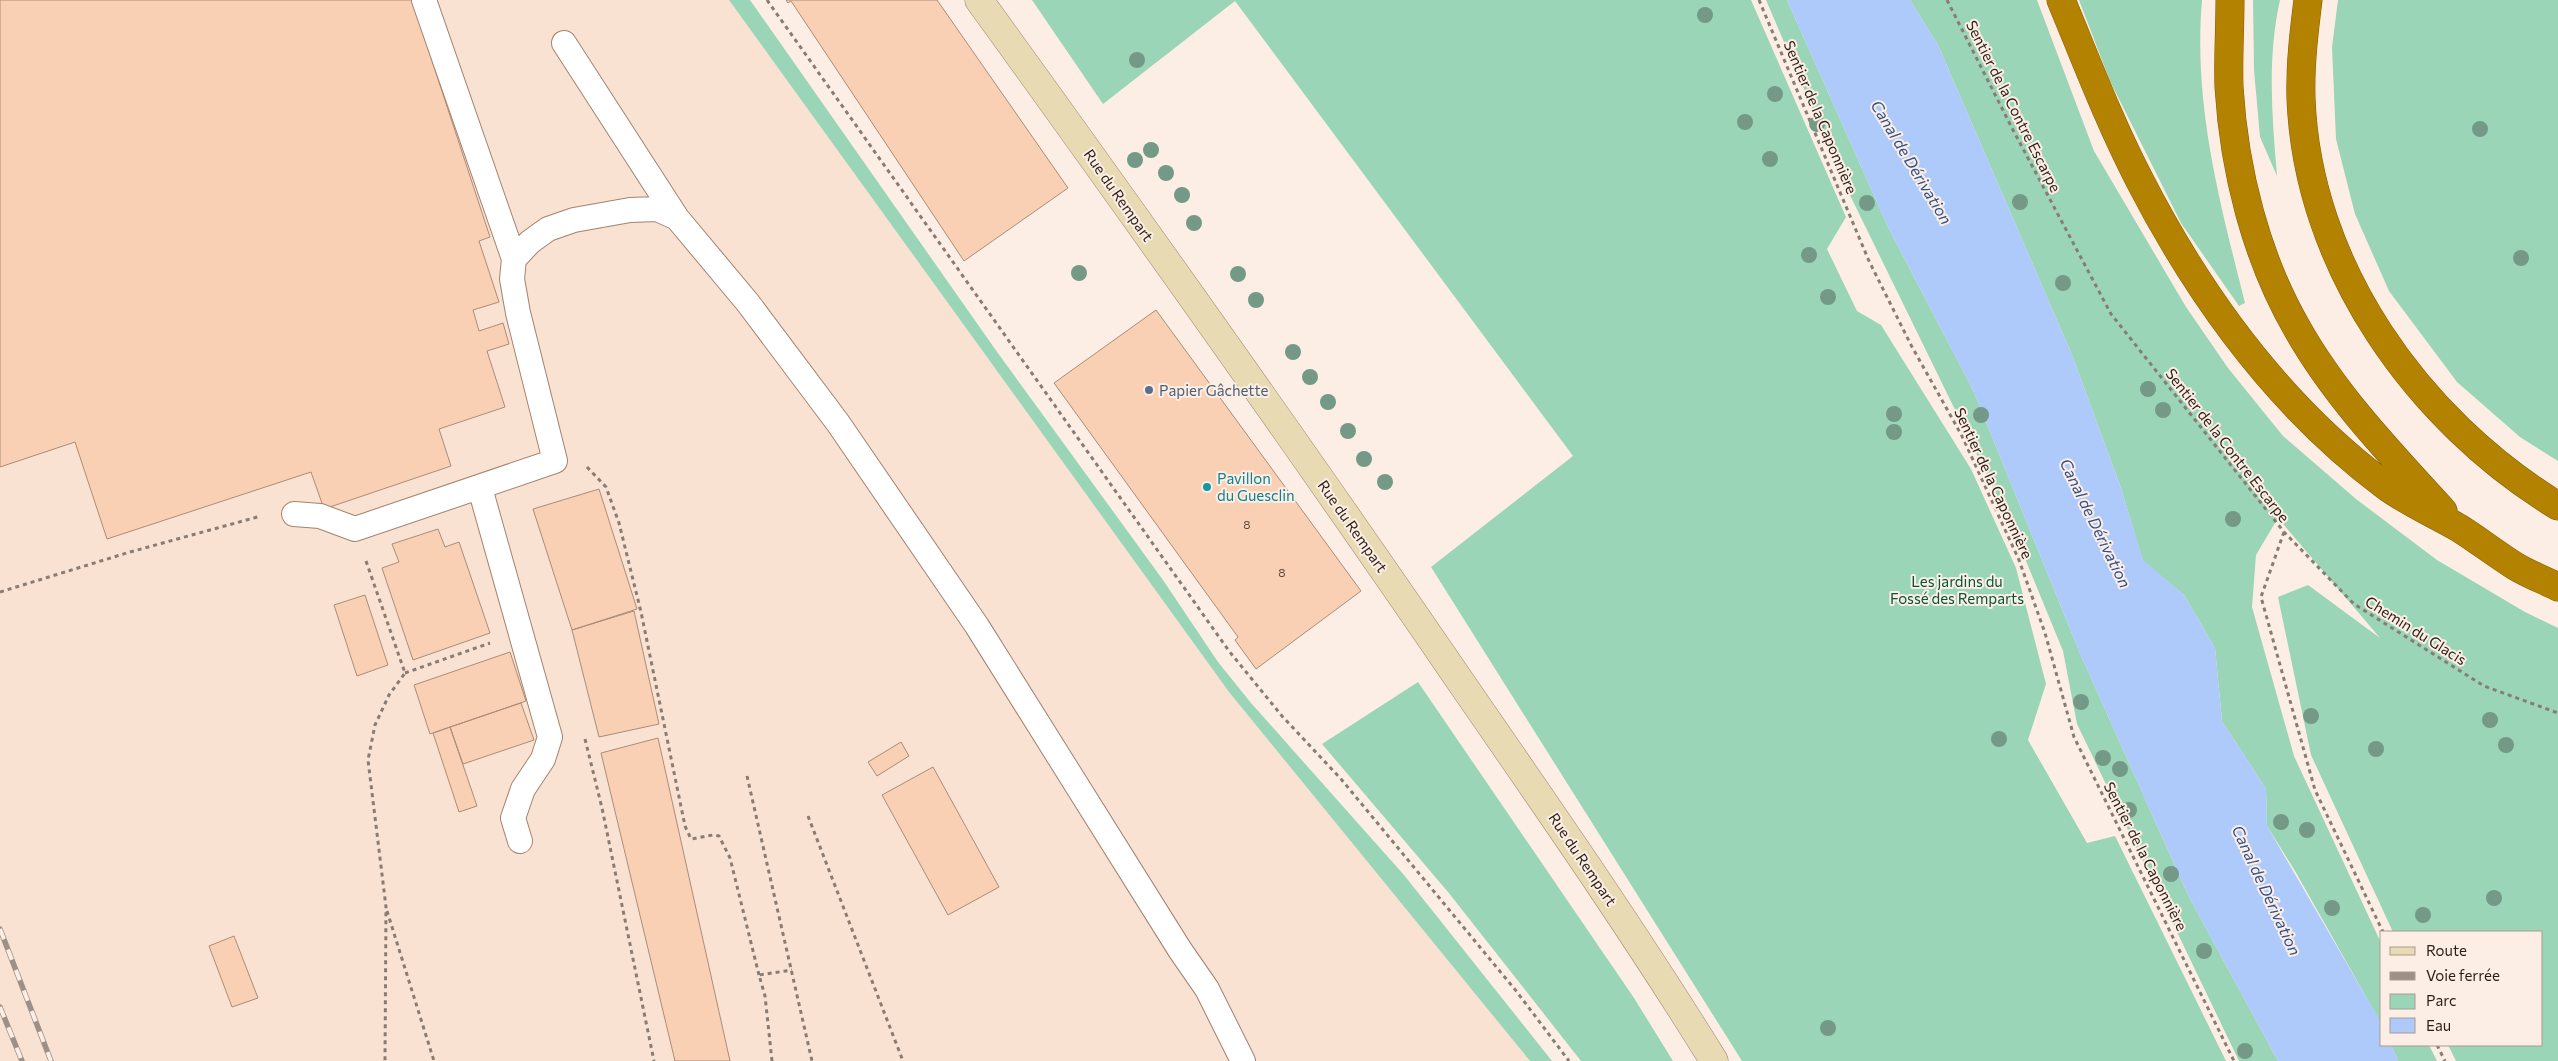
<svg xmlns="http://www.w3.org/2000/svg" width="2558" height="1061" font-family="Commissioner,sans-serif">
<rect width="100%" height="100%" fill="#fceee5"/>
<path fill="#fae2d2" d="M0 0H729L1229 692 1530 1061H0Z"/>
<path fill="#9ad5b7" d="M729 0H750L995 349 1163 580 1218 662 1251 703 1404 875 1552 1061H1530L1229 692Z
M1032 0H1751L1846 217 1827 249 1857 311 1881 325 1971 469 2016 568 2046 684 2028 740 2087 843 2115 836 2226 1061H1742L1431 567 1573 456 1235 1 1103 104Z
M1766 0H1787L1888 227 1973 390 2079 651 2188 895 2278 1061H2239L2077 724 2063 651 2010 522 1845 185Z
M1910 0H2037L2094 151 2186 307 2228 368 2283 436 2356 499 2437 560 2525 612 2558 628V1061H2456L2448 1045H2542V932H2393L2311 755 2278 597 2308 585 2380 638 2278 518 2256 555 2252 607 2294 756 2382 945V1025L2295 871 2267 826 2266 789 2222 721 2215 648 2184 595 2143 561 2121 488 2072 355 1938 45Z
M2079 0H2202C2193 105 2220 203 2245 303L2239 306 2181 223 2110 81Z
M2253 0H2280C2267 58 2272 117 2277 176L2260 137 2254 70Z
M2338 0H2558V461L2520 437 2457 382 2389 291 2355 214 2336 139 2332 47Z
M1418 682 1634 998 1673 1061H1581L1448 892 1322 744Z
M2391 1045H2429L2437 1061H2398Z"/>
<path fill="#adcafb" d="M1787 0H1910L1938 45 2072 355 2121 488 2143 560 2184 595 2215 648 2222 721 2266 789 2267 826 2379 1019 2382 1025V1045H2391L2398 1061H2278L2188 895 2079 651 1973 390 1888 227Z"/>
<path fill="#fad0b4" stroke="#aa8c78" d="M0 0H412L490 237 479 241 499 302 473 310 479 331 503 323 509 344 487 351 505 407 439 429 451 466 324 509 311 472 107 539 75 442 0 467Z
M786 0H937L1068 188 964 261 791 1 788 3Z
M1156 310 1361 591 1256 669 1235 640 1238 637 1054 383Z
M599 489 637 609 572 630 533 509Z
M438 529 445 547 459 542 490 633 413 660 382 568 399 562 392 544Z
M365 595 388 665 357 676 334 605Z
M634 611 659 724 599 737 572 630Z
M510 652 526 701 430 734 414 685Z
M521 703 534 740 463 764 450 727Z
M450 727 477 806 459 812 433 733Z
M658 738 730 1061H675L601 753Z
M901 742 909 756 877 776 868 762Z
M933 767 999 887 948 915 882 795Z
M234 936 258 998 232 1007 209 946Z"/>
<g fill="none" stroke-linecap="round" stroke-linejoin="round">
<g stroke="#a1836f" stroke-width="26">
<path id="lane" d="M424 0 514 259
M564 43 677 218 748 303 838 423 977 626 1180 950 1207 989 1243 1061
M480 488 550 737 543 759 523 789 513 818 520 841
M294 514 320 516 355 529 555 461 518 313 512 279 514 259 530 242 548 229 574 220 630 210 657 209 677 218"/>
</g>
<g stroke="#a1836f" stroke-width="29">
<path id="secondary" d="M979 0C1141 224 1302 450 1458 678 1545 804 1633 930 1714 1061"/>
</g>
<g stroke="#825f08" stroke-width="29">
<path id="highway" d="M2061 0C2086 60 2109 121 2139 179 2199 296 2280 407 2386 486 2409 503 2435 514 2459 528 2478 540 2496 554 2515 566 2528 574 2544 580 2558 587
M2230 0C2230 29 2228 58 2229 87 2234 170 2256 258 2298 330 2336 397 2391 454 2443 511
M2308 0C2304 32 2300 65 2301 98 2307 266 2418 421 2558 506"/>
</g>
<path stroke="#897c74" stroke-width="3" stroke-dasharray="4 4" stroke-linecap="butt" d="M767 0 1229 651 1282 716 1341 779 1517 992 1569 1061
M1759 0 1869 261 1911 345 1962 436 2019 560 2045 633 2074 737 2234 1061
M1947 0 2013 130 2111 314 2284 532 2354 604 2484 686 2558 713
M587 467 606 487 619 523 641 612 685 826 691 839 713 835 719 836 730 858 759 975
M2284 532 2261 597 2315 790 2383 932
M366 561 405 673 389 695 375 725 368 760 386 907 385 1061
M0 592 130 552 261 516
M405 673 490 643
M585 739 602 808 654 1061
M747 776 812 1061
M808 816 903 1061
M387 911 434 1061
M2437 1045 2445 1061
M772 1061 765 996 759 975 792 970"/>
<use href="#lane" stroke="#fff" stroke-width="24"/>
<use href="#secondary" stroke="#e8dab2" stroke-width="28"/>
<use href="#highway" stroke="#b28200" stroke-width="28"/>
<g stroke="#9d9087" stroke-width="5.5">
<path id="rail" d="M0 929 51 1061
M0 1007 22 1061"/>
</g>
<use href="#rail" stroke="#fceee5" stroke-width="4" stroke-dasharray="11" stroke-linecap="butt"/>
</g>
<g fill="#749986">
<circle cx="1705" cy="15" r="8"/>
<circle cx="1137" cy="60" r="8"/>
<circle cx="1775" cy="94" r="8"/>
<circle cx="1745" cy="122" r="8"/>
<circle cx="1817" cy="124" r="8"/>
<circle cx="2480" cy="129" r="8"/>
<circle cx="1151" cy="150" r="8"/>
<circle cx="1770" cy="159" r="8"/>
<circle cx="1135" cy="160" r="8"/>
<circle cx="1166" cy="173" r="8"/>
<circle cx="1182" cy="195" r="8"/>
<circle cx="2020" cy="202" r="8"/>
<circle cx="1867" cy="203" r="8"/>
<circle cx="1194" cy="223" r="8"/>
<circle cx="1809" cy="255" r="8"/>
<circle cx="2521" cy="258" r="8"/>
<circle cx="1079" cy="273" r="8"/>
<circle cx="1238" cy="274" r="8"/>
<circle cx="2063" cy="283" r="8"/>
<circle cx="1828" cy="297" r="8"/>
<circle cx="1256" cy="300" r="8"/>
<circle cx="1293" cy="352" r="8"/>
<circle cx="1310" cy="377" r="8"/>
<circle cx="2148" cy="389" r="8"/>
<circle cx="1328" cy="402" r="8"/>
<circle cx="2163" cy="410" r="8"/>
<circle cx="1894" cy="414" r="8"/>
<circle cx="1981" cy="415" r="8"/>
<circle cx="1348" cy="431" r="8"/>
<circle cx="1894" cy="432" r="8"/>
<circle cx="1364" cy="459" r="8"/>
<circle cx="1385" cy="482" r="8"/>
<circle cx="2233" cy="519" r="8"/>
<circle cx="2081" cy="702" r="8"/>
<circle cx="2311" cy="716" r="8"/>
<circle cx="2490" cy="720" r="8"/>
<circle cx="1999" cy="739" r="8"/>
<circle cx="2506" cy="745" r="8"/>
<circle cx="2376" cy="749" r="8"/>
<circle cx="2103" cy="758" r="8"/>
<circle cx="2120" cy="769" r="8"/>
<circle cx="2129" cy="810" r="8"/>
<circle cx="2281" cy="822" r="8"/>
<circle cx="2307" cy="830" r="8"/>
<circle cx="2171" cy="874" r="8"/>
<circle cx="2494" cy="898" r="8"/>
<circle cx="2332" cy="908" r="8"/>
<circle cx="2423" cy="915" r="8"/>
<circle cx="2204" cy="951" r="8"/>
<circle cx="1828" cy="1028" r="8"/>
<circle cx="2245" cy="1051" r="8"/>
</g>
<circle fill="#5c6f8a" stroke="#fceee5" stroke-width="2" cx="1149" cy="390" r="5"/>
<circle fill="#0f9aa8" stroke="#fceee5" stroke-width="2" cx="1207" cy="487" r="5"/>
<g text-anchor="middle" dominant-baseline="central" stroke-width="4" stroke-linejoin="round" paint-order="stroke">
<g font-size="12" fill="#5e4a3e">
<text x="1247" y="524">8</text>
<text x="1282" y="572">8</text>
</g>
<g font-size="15" fill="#2a1e16" stroke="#fceee5">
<text transform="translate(2014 106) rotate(63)">Sentier de la Contre Escarpe</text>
<text transform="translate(1821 117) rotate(67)">Sentier de la Caponnière</text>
<text transform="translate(1119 195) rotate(55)">Rue du Rempart</text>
<text transform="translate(2228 445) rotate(52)">Sentier de la Contre Escarpe</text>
<text transform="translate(1994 483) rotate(65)">Sentier de la Caponnière</text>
<text transform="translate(1353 526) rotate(55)">Rue du Rempart</text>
<text transform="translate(2416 630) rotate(32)">Chemin du Glacis</text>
<text transform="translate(2146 856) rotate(63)">Sentier de la Caponnière</text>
<text transform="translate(1583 859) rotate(56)">Rue du Rempart</text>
</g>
<g font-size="15" fill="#4e5e75" stroke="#fceee5" text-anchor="start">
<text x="1159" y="390">Papier Gâchette</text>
</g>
<g font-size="15" fill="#0d838f" stroke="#fceee5" text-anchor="start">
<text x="1217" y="478">Pavillon<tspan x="1217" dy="17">du Guesclin</tspan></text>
</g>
<g font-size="15" fill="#045438" stroke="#fceee5">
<text x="1957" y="581">Les jardins du<tspan x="1957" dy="17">Fossé des Remparts</tspan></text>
</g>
<g font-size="16" font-style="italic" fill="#30518c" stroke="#fceee5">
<text transform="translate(1912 162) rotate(59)">Canal de Dérivation</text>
<text transform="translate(2096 523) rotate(64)">Canal de Dérivation</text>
<text transform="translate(2267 890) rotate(65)">Canal de Dérivation</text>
</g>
</g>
<rect x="2380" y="931" width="162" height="115" fill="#fceee5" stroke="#a89b92"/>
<rect x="2390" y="947" width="25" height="8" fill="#e8dab2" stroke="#a89b92"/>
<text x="2426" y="956" font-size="15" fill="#2a1e16">Route</text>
<rect x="2390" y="972" width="25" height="8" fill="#9d9087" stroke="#a89b92"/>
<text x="2426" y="981" font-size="15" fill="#2a1e16">Voie ferrée</text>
<rect x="2390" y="994" width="25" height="15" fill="#9ad5b7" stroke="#a89b92"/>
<text x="2426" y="1006" font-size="15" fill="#2a1e16">Parc</text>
<rect x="2390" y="1018" width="25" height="15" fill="#adcafb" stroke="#a89b92"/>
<text x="2426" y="1031" font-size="15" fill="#2a1e16">Eau</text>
</svg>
